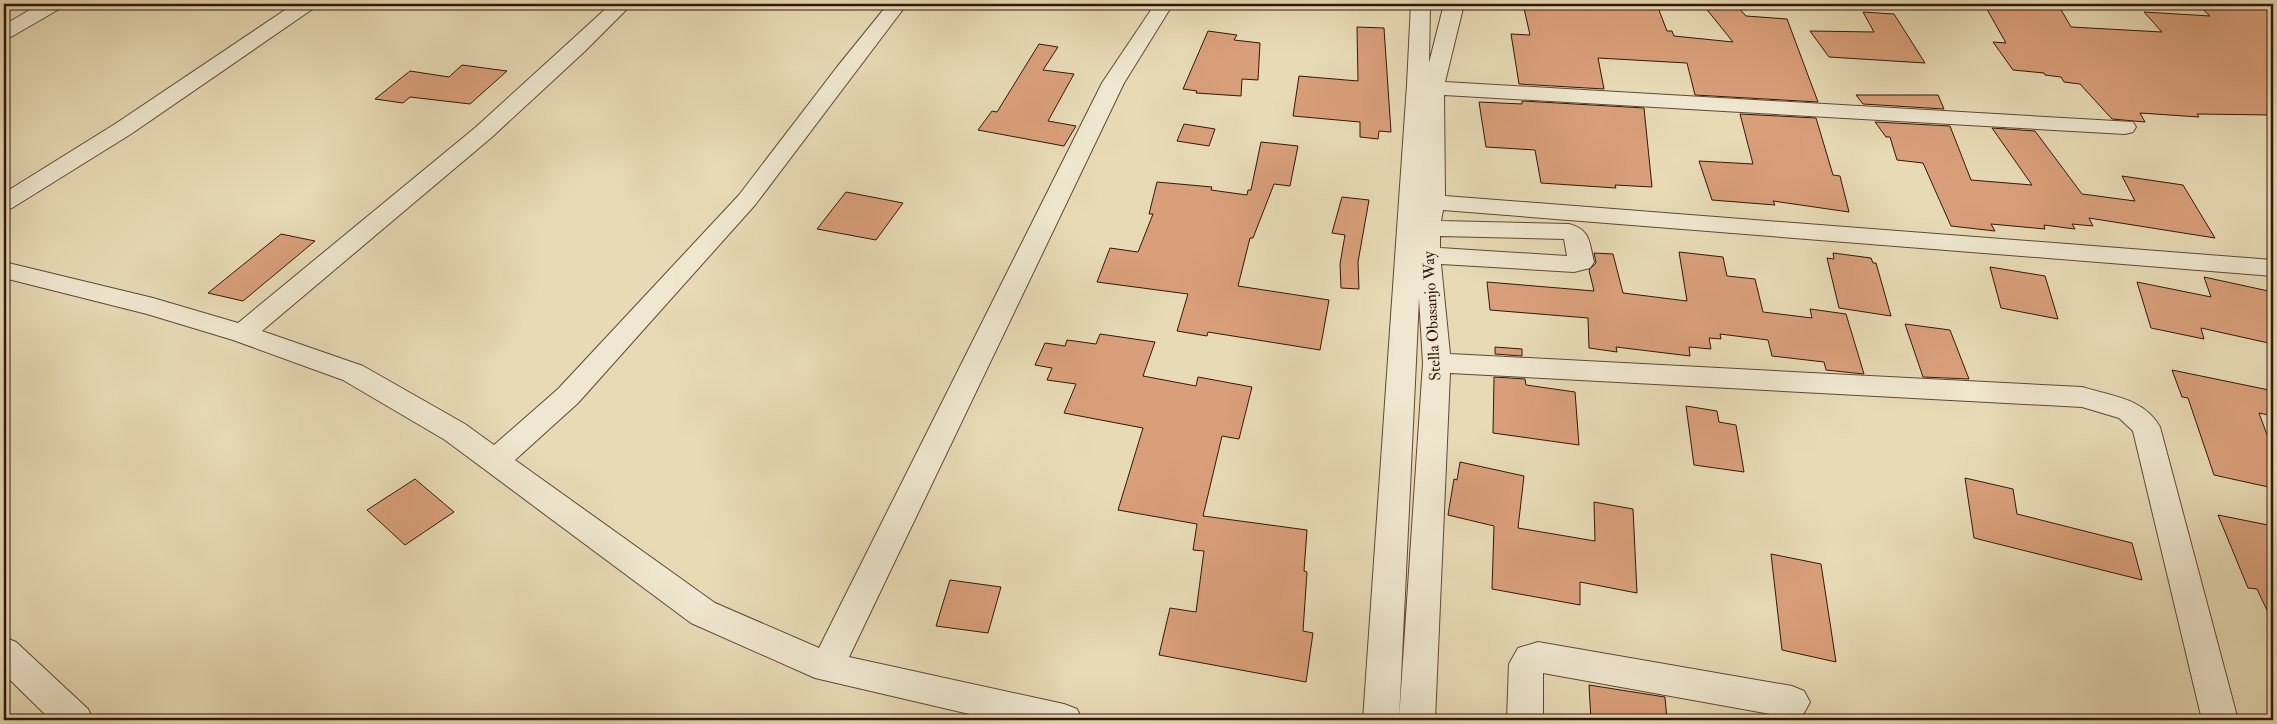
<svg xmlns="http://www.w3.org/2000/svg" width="2277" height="724" font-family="'IM FELL Double Pica',serif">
<rect width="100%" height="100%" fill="#e7dab5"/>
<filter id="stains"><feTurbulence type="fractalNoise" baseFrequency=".004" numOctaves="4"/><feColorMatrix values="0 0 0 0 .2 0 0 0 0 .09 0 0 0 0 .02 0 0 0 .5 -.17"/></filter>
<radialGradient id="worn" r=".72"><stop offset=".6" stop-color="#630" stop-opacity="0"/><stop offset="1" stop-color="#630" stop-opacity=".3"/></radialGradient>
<path fill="#d99f7a" stroke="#32170b" d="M1523 4 1626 7 1625 4 1657 5 1667 31H1672L1674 36 1733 42 1704 6 1736 5 1746 16 1787 19 1818 102 1695 95 1687 63 1598 58 1604 89 1519 84 1511 34 1530 35Z
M1984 4H2020L2060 8 2071 27 2162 32 2144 12 2210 16 2197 4 2273 5V115L2197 114 2199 117 2140 113 2145 122 2112 119 2080 84 2064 82 2061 77 2045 75 2044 73 2013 70 1993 42 2006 43Z
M1863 12 1894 14 1925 63 1829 57 1810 31 1874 32Z
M1357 27 1384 28 1391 132 1379 131 1378 139 1360 137V122L1293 116 1299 76 1358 81Z
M1208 31 1237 35 1234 40 1260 43 1258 80 1242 79 1241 96 1196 93 1197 91 1183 89Z
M1039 44 1058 47 1043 70 1074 74 1048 121 1076 126 1064 146 978 130 992 111 997 112Z
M462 65 507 71 470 104 410 97 403 103 375 99 410 71 449 77Z
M1856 95H1938L1944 109 1863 104Z
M1522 101 1644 108 1652 187 1615 185 1616 188 1541 183 1535 150 1486 147 1479 102 1522 104Z
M1740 114 1816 118 1833 175 1840 176 1849 212 1773 201 1775 205 1712 200 1699 161 1753 164Z
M1875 122 1950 126 1971 180 2032 185 1992 128 2035 131 2082 194 2135 201 2122 176 2183 185 2215 238 2089 218 2093 226 2072 224 2075 229 2044 225 2045 229 1991 224 1995 231 1951 226 1923 163 1897 160 1890 137H1886Z
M1184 124 1215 129 1209 146 1177 141Z
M1261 142 1298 146 1290 186 1274 184 1253 238H1250L1238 286 1329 300 1320 350 1208 332 1207 336 1177 331 1188 294 1097 282 1110 248 1138 252 1153 214H1149L1157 182 1212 187 1211 190 1247 195 1248 190H1251Z
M846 192 903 203 876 240 817 229Z
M1342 197 1369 200 1358 262 1359 289 1341 288 1340 264 1345 235 1332 233Z
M281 234 315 241 243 301 208 293Z
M1679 252 1723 257 1727 276 1755 279 1763 312 1812 318 1810 309 1846 314 1864 374 1826 370 1824 362 1772 356 1768 340 1720 334 1721 339 1709 338 1711 349 1689 347 1690 356 1616 347 1617 352 1589 348 1588 318 1490 310 1487 282 1594 291 1589 270 1596 263 1594 253 1613 254 1623 293 1687 301Z
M1833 253 1871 258 1873 263H1876L1891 316 1839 308 1827 258 1834 259Z
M1990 267 2045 276 2058 319 2001 308Z
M2204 277 2273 292V344L2201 328 2204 339 2151 328 2137 282 2211 297Z
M1905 324 1950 330 1969 379 1923 377Z
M1100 334 1155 342 1143 376 1196 386 1198 377 1252 387 1239 439 1222 436 1203 516 1307 530 1304 571 1307 572 1303 631 1313 633 1306 682 1159 655 1170 608 1196 612 1204 551 1193 550 1197 524 1118 510 1143 428 1064 413 1076 384 1047 380 1052 368 1035 365 1045 343 1065 346 1067 340 1096 344Z
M1495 347 1522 349V356L1495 354Z
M2172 370 2269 390 2273 399V416L2259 413 2273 451V488L2214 475 2188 398 2182 397Z
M1494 377 1525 379 1526 385 1575 392 1579 445 1493 433Z
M1686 406 1717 411 1719 422 1736 425 1744 472 1694 465Z
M1460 462 1524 476 1518 528 1595 541 1594 502 1633 509 1637 593 1580 582V605L1492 589 1494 526 1448 515 1454 479 1457 480Z
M1965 478 2013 489 2017 514 2132 543 2142 580 1974 538Z
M415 479 454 512 405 545 367 510Z
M2218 515 2273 526V623L2257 589 2248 588Z
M1771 554 1821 564 1836 662 1782 650Z
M950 580 1001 587 988 633 936 626Z
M1589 685 1665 697 1667 720H1591Z"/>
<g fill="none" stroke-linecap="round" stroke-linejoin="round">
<g stroke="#5f4836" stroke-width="2">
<path id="minor" d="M40 4H64L61 8 11 37 4 39V25Z
M294 4H317L314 8 131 134 12 208 4 210V193L115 124Z
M611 4H632L584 52 492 137 262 331 363 366 465 424 494 445 558 389 739 195 837 67 888 4H907L755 205 578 403 515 460 715 603 819 648 1102 83 1155 4H1173L1124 83 849 657 1064 704 1077 709 1082 720H995L815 678 691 623 445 440 343 380 233 340 147 314 4 278V262L153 298 238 323 476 127Z
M1411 4H1430L1429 63 1444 4H1464L1445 82 2133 122 2136 127 2133 132 2125 134 1444 95 1445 196 2273 260V276L1443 210 1441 221 1569 224C1591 230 1589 242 1594 262L1590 268 1574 272 1441 264 1450 354 2082 387C2111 396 2144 398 2160 427L2238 720H2202L2133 431 2119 418 2082 407 1450 373 1435 720H1399L1423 363 1419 298 1399 720H1363L1407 85ZM1440 236 1564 239 1567 256 1440 248Z
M4 637 16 642 88 709 93 720H51L4 674Z
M1538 642 1792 686 1804 691 1810 702 1804 713 1792 718 1543 673V720H1507L1509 664 1518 648Z"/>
</g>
<use href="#minor" fill="#efe7cf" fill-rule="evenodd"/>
</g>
<g text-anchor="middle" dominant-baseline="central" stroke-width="4" stroke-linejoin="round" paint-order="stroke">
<g font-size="16" fill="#32170b" stroke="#efe7cf">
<text transform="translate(1432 316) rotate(-93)">Stella Obasanjo Way</text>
</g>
</g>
<rect width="2277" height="724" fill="none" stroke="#e7dab5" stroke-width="20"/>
<rect x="5" y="5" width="2267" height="714" fill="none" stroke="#32170b" stroke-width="2.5"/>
<rect x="10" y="10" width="2257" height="704" fill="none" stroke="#32170b"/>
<rect width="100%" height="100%" filter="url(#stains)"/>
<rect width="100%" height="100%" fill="url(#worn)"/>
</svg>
